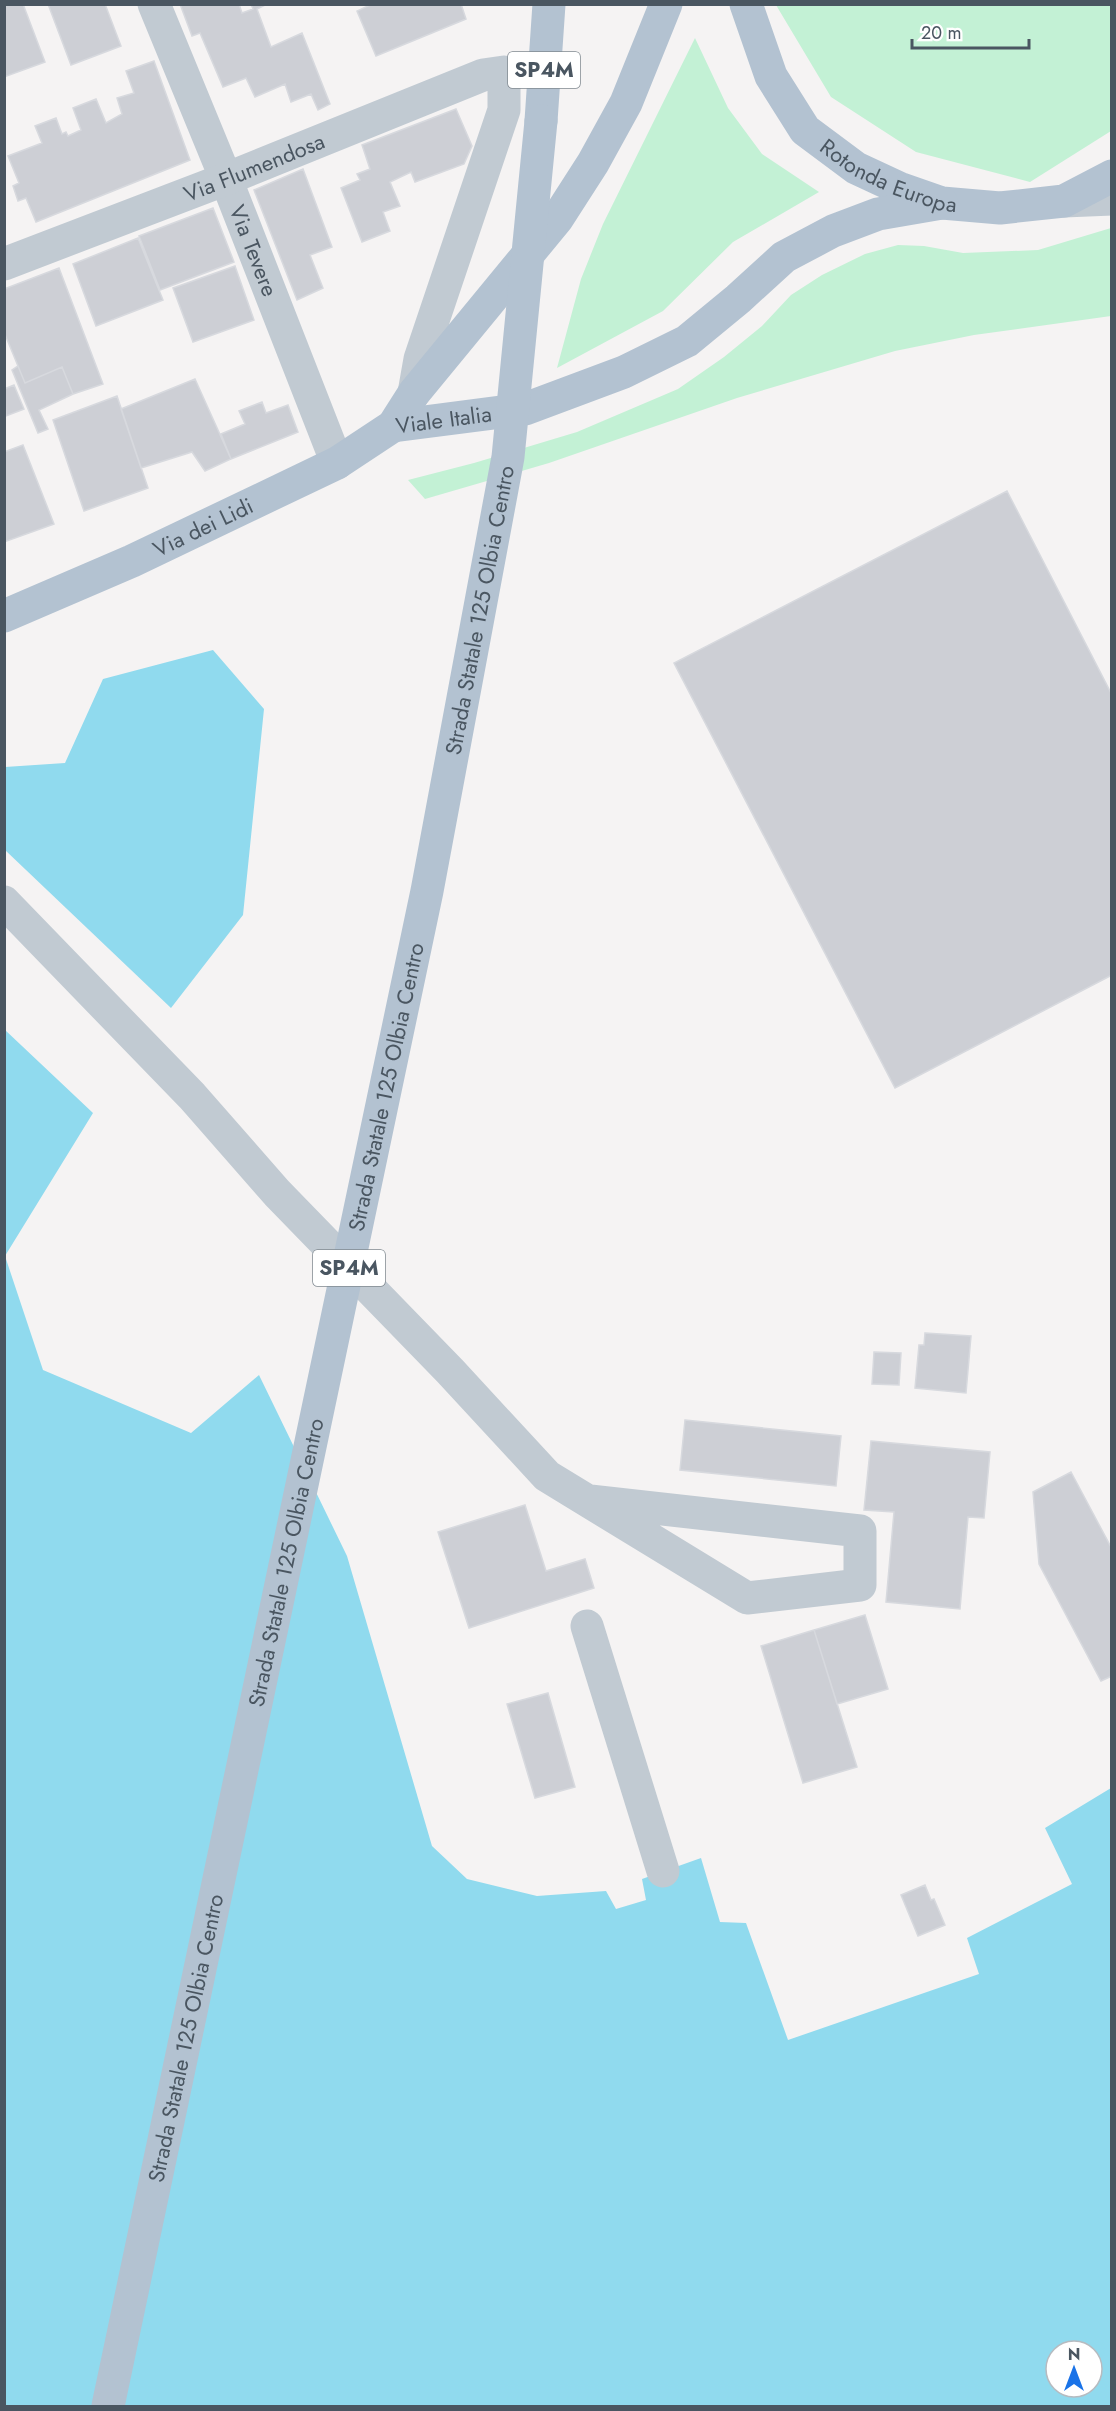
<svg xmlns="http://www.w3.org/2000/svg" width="1116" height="2411" font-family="Jost,sans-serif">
<rect width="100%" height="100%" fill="#f5f3f3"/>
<path fill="#c3f1d5" d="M776 5H1111V131L1030 182 916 152 831 97Z
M695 38 728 108 762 154 819 192 733 242 663 311 557 368 581 279 603 224Z
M1111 228V316L974 335 895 351 737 398 549 463 425 499 408 480 474 463 577 432 678 389 724 357 762 326 791 295 822 275 865 254 898 245 924 246 963 253 1038 250Z"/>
<path fill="#90daee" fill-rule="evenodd" d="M213 650 264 709 243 915 171 1008 5 850V767L65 763 103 679Z
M4 1029 93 1113 5 1256 43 1370 191 1433 259 1375 347 1556 432 1846 467 1879 537 1896 606 1891 616 1909 646 1900 642 1879 701 1858 720 1922 746 1923 788 2040 979 1974 967 1938 1072 1884 1045 1828 1111 1788V2406H5ZM1056 2351H1092V2387H1056Z"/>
<path fill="#cdcfd5" stroke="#d7d9de" stroke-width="1.5" d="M4 4H23L45 62 4 77Z
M48 4H105L121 46 71 65Z
M180 4H239L242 13 253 9 251 4H267L257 9 271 47 302 33 330 104 318 110 311 94 291 102 285 84 255 97 246 78 223 87 200 33 192 36Z
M372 4H461L466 19 376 56 357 11Z
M154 61 190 160 36 222 26 198 18 201 13 186 19 183 8 156 42 143 35 126 56 118 62 134 66 132 68 136 81 130 73 108 96 99 106 123 122 114 117 98 134 93 126 71Z
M456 109 472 146 464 164 415 182 411 172 390 182 400 206 383 212 390 231 362 242 341 188 360 180 357 174 370 169 362 145Z
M303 169 332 247 310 255 323 288 297 300 254 190Z
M213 208 234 262 160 290 139 236Z
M138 238 163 300 96 326 73 264Z
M235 266 254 320 193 342 173 288Z
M59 268 103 384 73 394 62 367 25 383 4 332V289Z
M18 366 25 383 62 367 73 394 39 410 48 429 38 433 12 370Z
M195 379 231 459 205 471 192 452 141 468 121 409Z
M14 385 24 409 6 416 4 389Z
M117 396 148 488 84 511 53 420Z
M262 402 266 413 288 405 298 432 231 459 221 434 245 424 239 411Z
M23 445 54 524 4 542V452Z
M1007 491 1112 695V975L895 1088 674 663Z
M925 1333 971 1336 966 1393 915 1388 919 1345H924Z
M874 1352 901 1353 899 1385 872 1384Z
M685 1420 841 1436 836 1486 680 1470Z
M871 1441 990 1452 984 1518 968 1517 960 1609 886 1602 894 1512 864 1510Z
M1071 1472 1112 1549V1676L1101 1681 1039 1564 1033 1492Z
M525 1505 546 1571 585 1559 594 1588 469 1628 438 1532Z
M865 1615 888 1689 837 1704 814 1630Z
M814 1630 857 1767 803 1783 761 1646Z
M548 1693 575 1787 535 1798 507 1704Z
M925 1885 931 1900 934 1899 945 1925 918 1936 901 1895Z"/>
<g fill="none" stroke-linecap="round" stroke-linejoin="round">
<g stroke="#c1cad2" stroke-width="33">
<path id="s1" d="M154 4 226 179 337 463"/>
<path d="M1064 201 1112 199"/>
<path id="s2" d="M4 264 226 179 483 75 504 72V110L420 359 414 393"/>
<path d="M4 902 192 1096 277 1193 450 1371 547 1476 747 1598 860 1585V1531L590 1501"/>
<path d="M587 1626 663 1871"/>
</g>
<g stroke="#b3c2d1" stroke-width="33">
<path id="s3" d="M746 4 771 76 805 130 856 168 899 188 942 203 1000 208 1064 201 1112 176"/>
<path d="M541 121 549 4"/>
<path id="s4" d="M393 426 525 409 624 372 687 341 738 299 784 257 833 231 878 214 942 203"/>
<path id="s5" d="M4 616 132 561 337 463 393 426 414 393 557 219 593 163 626 103 666 4"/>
</g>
<path stroke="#b3c2d1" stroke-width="33" id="s6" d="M108 2406 427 891 508 457 541 121"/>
</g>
<g text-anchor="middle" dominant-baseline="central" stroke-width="6" stroke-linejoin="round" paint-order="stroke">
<g fill="#fff" stroke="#808990" stroke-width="1.5">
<rect x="508" y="52" width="72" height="36" rx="4.5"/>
<rect x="313" y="1250" width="72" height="36" rx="4.5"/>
</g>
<g font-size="21" font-weight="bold" fill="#4a5661">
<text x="544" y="70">SP4M</text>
<text x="349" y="1268">SP4M</text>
</g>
<g font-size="22" fill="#4a5661" stroke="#fff">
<text stroke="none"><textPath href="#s2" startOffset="268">Via Flumendosa</textPath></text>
<text stroke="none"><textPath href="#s3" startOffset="237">Rotonda Europa</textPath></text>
<text stroke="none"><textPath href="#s1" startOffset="266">Via Tevere</textPath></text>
<text stroke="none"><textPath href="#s4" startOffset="51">Viale Italia</textPath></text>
<text stroke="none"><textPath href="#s5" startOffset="218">Via dei Lidi</textPath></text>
<text stroke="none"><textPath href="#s6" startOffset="1834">Strada Statale 125 Olbia Centro</textPath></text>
<text stroke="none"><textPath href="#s6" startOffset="1348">Strada Statale 125 Olbia Centro</textPath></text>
<text stroke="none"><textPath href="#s6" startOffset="862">Strada Statale 125 Olbia Centro</textPath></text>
<text stroke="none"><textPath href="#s6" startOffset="376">Strada Statale 125 Olbia Centro</textPath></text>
</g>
</g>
<rect width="1116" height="2411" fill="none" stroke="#4a5661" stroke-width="12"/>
<g transform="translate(1074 2369)"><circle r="28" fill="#ffffff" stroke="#b7bbc0" stroke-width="1.5"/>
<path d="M0-4.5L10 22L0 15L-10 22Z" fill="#1a73e8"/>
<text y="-9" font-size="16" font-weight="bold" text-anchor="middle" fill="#4a5661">N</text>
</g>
<path d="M912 39v9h117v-9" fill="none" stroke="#4a5661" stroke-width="3"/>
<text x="921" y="39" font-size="18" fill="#4a5661" stroke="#ffffff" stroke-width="4.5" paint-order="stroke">20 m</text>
</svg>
